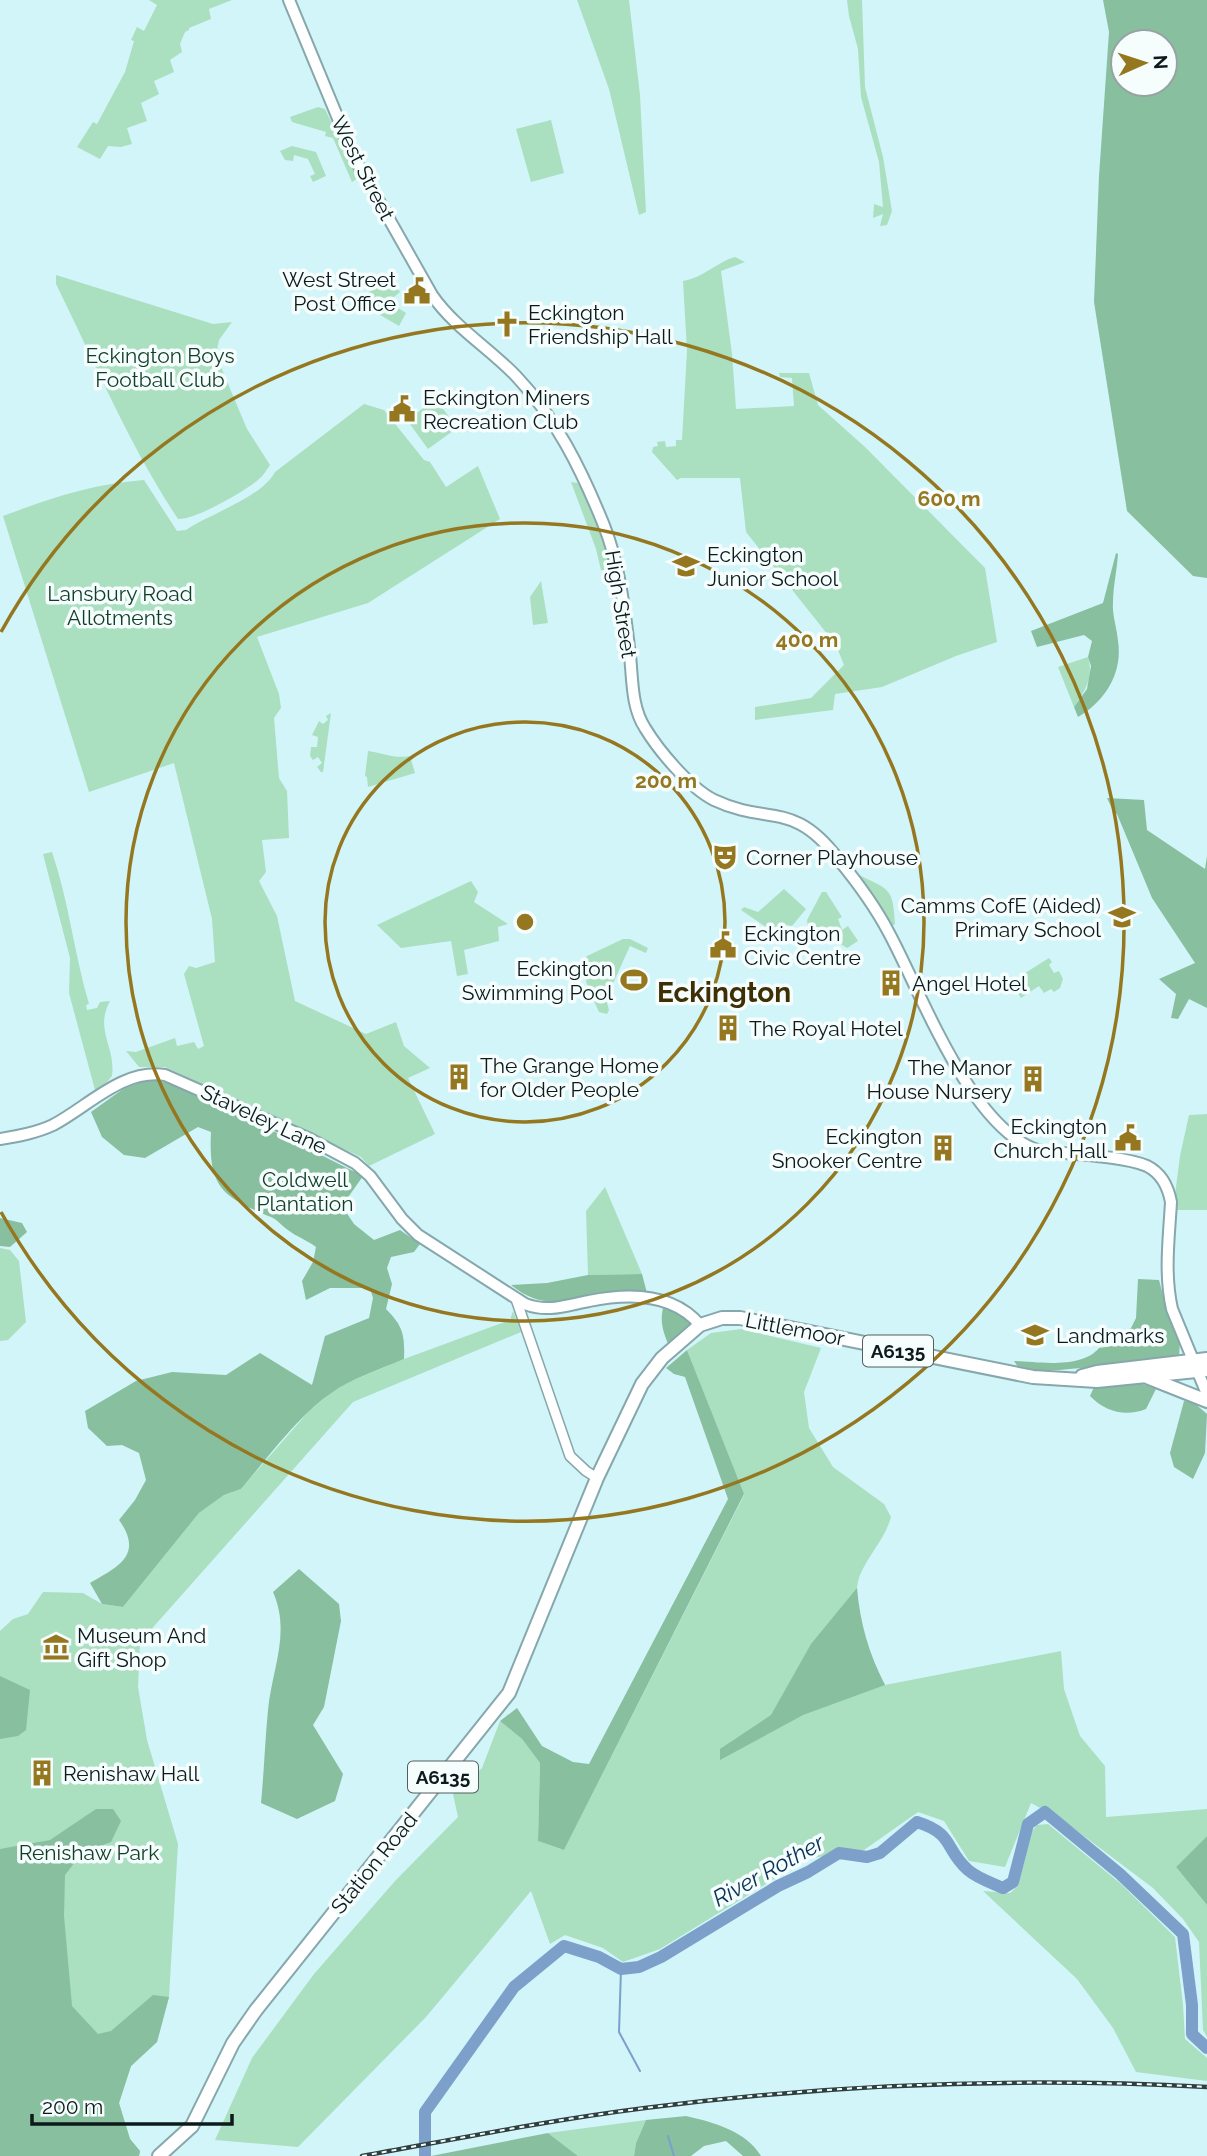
<svg xmlns="http://www.w3.org/2000/svg" width="1207" height="2156" font-family="Raleway,sans-serif">
<rect width="100%" height="100%" fill="#d2f5fa"/>
<path fill="#aadfc0" d="M149 0H232L209 9 211 19 189 28V30L185 32 180 44 182 52 170 60 174 72 154 81 159 94 141 103 147 121 127 128 132 144 121 147 108 146 100 159 77 147 93 122 97 124 125 72 134 41 131 40 137 27 144 31 157 5Z
M577 0H629L640 95 646 212 639 215 609 89Z
M847 0H862L865 87 883 157 892 211 887 225 880 226 883 214 873 218 874 204 883 207 879 162 861 97 858 49 849 16Z
M318 107 325 109 358 178 352 182 333 138 325 136 326 132 292 122 290 117Z
M551 120 564 173 531 182 516 129Z
M292 146 316 152 326 176 313 182 310 176 315 174 308 159 294 155 293 161 285 160 280 151Z
M735 257 745 262 721 271 732 354 736 409 794 406 792 378 780 377 779 373H809L818 405 865 447 985 568 997 642 956 656 882 687 835 694 833 710 755 720V707L811 698 844 665 836 645 746 532 740 478H681L677 480 652 452 653 447 658 446 657 442 665 441 666 447 676 446V440H682L687 351 683 281C703 278 717 262 735 257Z
M56 275 213 324 232 322 219 340 216 355 247 429 270 465C267 469 264 475 259 479 246 491 195 520 178 519 129 445 95 363 56 284Z
M389 278 400 292 388 302 406 313 399 326 358 302 362 297Z
M436 399 457 428 428 449 407 420Z
M364 404 384 410 424 460 430 462 446 487 478 466 500 519 368 603 257 637 279 694 281 708 274 718 279 778 287 791 289 838 262 840 266 872 259 881 277 916 295 1001 366 1034 396 1022 404 1046 430 1068 408 1078 435 1134 369 1166 361 1157 165 1067H139L126 1051 136 1052 175 1038 177 1046 194 1042 198 1049 204 1046 184 974 189 966 196 968 215 962 212 919 174 763 89 792 3 516C51 498 92 484 144 480L177 531 186 530C211 513 261 498 275 472Z
M571 482 578 483 582 490 584 489 607 546 611 569 601 570 596 549Z
M541 581 548 623 533 625 530 597Z
M1088 657C1094 677 1085 691 1074 707L1058 667Z
M331 713 323 772H321L317 767 322 763 318 757 313 760 310 756 311 747H317L318 737 312 735 319 721 323 724 328 720 326 716Z
M368 751C382 753 396 759 410 756L415 773 368 787 367 777 365 776Z
M52 852C69 902 74 953 89 1004L86 1005 87 1010 97 1008 100 1002 110 1001C94 1030 116 1047 112 1076L107 1082 95 1090 69 993 70 958 43 854Z
M859 875C890 890 893 888 895 924L892 926Z
M471 881 478 892 474 902 508 924 498 927 499 941 464 950 468 974 457 976 451 941 401 948 377 925Z
M784 889 806 909 792 926 782 924 773 932 741 910 744 907 758 912Z
M822 892H826L842 917 838 919 842 930 848 926 858 941 847 948 822 932 814 940 807 933 798 939 799 934 808 927 807 920Z
M623 939H630L648 948 646 953 630 946 606 999 609 1010 607 1014 599 1012C592 996 581 977 584 960L587 956Z
M1049 958 1052 962 1049 965 1054 973 1059 971 1063 979 1060 988 1054 992 1051 989 1044 993 1039 986 1021 998 1011 982Z
M1207 1114V1210H1173L1180 1156 1189 1115Z
M605 1187 642 1274 588 1275 586 1211Z
M0 1248 10 1250 19 1261 26 1322 8 1340 0 1341Z
M513 1311 521 1332 353 1402 140 1642 138 1687 147 1740 178 1844 169 1997 157 2042 131 2066 119 2103 130 2139 140 2151 139 2156H0V1631L13 1619 28 1614 43 1592 83 1593 102 1604 123 1607 199 1513 224 1495 241 1489 309 1411 329 1394 349 1382 404 1359 510 1320Z
M741 1329 821 1348 804 1392 809 1428 833 1467 884 1504 891 1517C885 1539 869 1554 860 1575 848 1605 871 1658 885 1685L1061 1651 1064 1689 1080 1736 1105 1766 1106 1817 1207 1809V1836L1176 1867 1207 1905V2037L1203 2030 1199 1942 1183 1919 1153 1888 1064 1821 1031 1803 1005 1867 969 1861 944 1821 918 1812 864 1850 807 1859 660 1949 623 1962 603 1948 565 1935 550 1944 531 1891 426 2017 298 2147 215 2140 252 2058 314 1974 395 1881 458 1817 453 1794 482 1768 500 1721 522 1739 540 1763 538 1841 564 1850 744 1495 687 1350 711 1333Z
M1048 1824 1121 1884 1175 1937 1183 2005 1185 2039 1207 2058V2081L1136 2072 1113 2028 1077 1979 983 1891 1010 1893 1018 1886 1032 1831 1037 1825Z
M646 2120 636 2143 634 2156H578L548 2133Z"/>
<path fill="#88bf9f" fill-rule="evenodd" d="M1103 0H1207V578L1193 576 1127 511 1094 302 1099 176 1109 32ZM1123 42H1165V84H1123Z
M1116 553 1118 554C1117 570 1113 587 1113 603 1112 615 1117 628 1118 641 1123 673 1105 701 1078 717L1074 707 1087 689 1091 666 1088 657 1092 641 1084 635 1037 647 1031 631 1103 603Z
M1107 798 1144 800 1147 830 1205 869 1207 856V1008L1189 999 1178 1019 1171 1018 1176 994 1159 979 1195 963 1152 898 1117 814 1113 811Z
M152 1078 199 1094 363 1176 342 1206 354 1224 374 1240 400 1230 420 1244 414 1252 391 1257 387 1268 392 1284 386 1309C403 1326 405 1335 404 1359 379 1370 352 1378 330 1394 298 1416 266 1460 241 1489L224 1495 199 1513 123 1607 102 1604 90 1583C118 1567 144 1555 119 1520L135 1500 146 1480 139 1453 122 1445 107 1446 88 1428 85 1411 136 1381 172 1372 226 1375 260 1353 312 1385 325 1336 369 1318 373 1298 370 1288H330L306 1300 302 1281 313 1262 316 1247C307 1240 297 1237 288 1230 282 1226 278 1220 271 1217 223 1197 208 1188 211 1132L198 1127 145 1158 124 1155 102 1137 91 1112 123 1089Z
M0 1218 22 1223 27 1232 10 1247 0 1246Z
M642 1274 647 1293C636 1292 624 1291 613 1292 572 1296 548 1315 511 1285L547 1283 588 1275Z
M1138 1279 1159 1280 1169 1318 1180 1339 1179 1359 1059 1370H1020L1014 1361C1038 1362 1082 1369 1099 1348L1112 1346 1113 1334 1131 1328 1136 1318Z
M664 1305 679 1311 692 1324 669 1346C663 1332 659 1320 664 1305Z
M687 1350 744 1494 564 1850 538 1841 540 1763 522 1739 500 1721 517 1708 542 1746 573 1762 589 1764 728 1499 685 1377 674 1374 666 1368Z
M1140 1383 1156 1389 1146 1409C1126 1417 1105 1412 1090 1396L1094 1387Z
M1184 1401 1193 1402 1207 1414 1205 1453 1193 1479 1174 1467 1170 1453Z
M299 1569 339 1604 341 1621 324 1707 313 1725 343 1774 335 1801 297 1819 261 1803C264 1772 265 1741 268 1710 272 1668 291 1633 273 1592Z
M857 1588C860 1623 869 1654 885 1685L803 1715 720 1760V1749L771 1715 811 1644Z
M0 1676 30 1690 26 1730 18 1736 0 1739Z
M96 1809H113L121 1821 111 1842 82 1853 65 1875 64 1916 72 2006 98 2034 111 2031 153 1995 169 1997 157 2042 131 2066 119 2103 130 2139 140 2151 139 2156H0V1849L50 1840Z
M1207 1836V1905L1176 1867Z
M686 2116C713 2122 746 2131 761 2156H743L726 2141 704 2146 691 2156H634L636 2143 646 2120Z
M548 2133 578 2156H431Z"/>
<g fill="none" stroke-linecap="round" stroke-linejoin="round">
<path stroke="#7ca0c9" stroke-width="2" d="M621 1969 619 2032 640 2071
M668 2136 674 2156"/>
<path stroke="#7ca0c9" stroke-width="12" d="M425 2156V2112L514 1987 564 1946 599 1957 621 1969 639 1967 661 1957 778 1886 808 1872 839 1853 867 1857 880 1853 917 1822C955 1834 944 1849 968 1870 977 1878 992 1883 1003 1888L1013 1882 1028 1824 1045 1812 1120 1874 1183 1934 1192 2005V2034L1207 2048"/>
<g stroke="#86a7ab" stroke-width="12">
<path id="tertiary" d="M516 1299 570 1456 586 1471 597 1478"/>
</g>
<g stroke="#86a7ab" stroke-width="14">
<path id="secondary" d="M289 0 354 157 432 295C454 327 489 348 516 376 556 418 581 469 603 523 619 562 624 606 629 647 633 674 630 705 645 728 659 751 690 788 714 800 769 826 793 799 839 860 857 882 876 908 889 933 921 992 972 1133 1041 1151 1068 1154 1124 1156 1147 1166 1161 1173 1168 1186 1171 1202 1169 1238 1164 1273 1172 1309L1207 1394
M0 1139C18 1136 36 1133 53 1125 89 1106 122 1069 165 1075L310 1139 355 1163 370 1176 402 1219 418 1235 525 1304C548 1313 567 1305 589 1301 628 1293 673 1293 700 1325"/>
</g>
<g stroke="#86a7ab" stroke-width="16">
<path id="primary" d="M1082 1376 1097 1372 1207 1359
M1149 1378 1207 1401
M159 2156 192 2126 233 2043 256 2010 509 1693 597 1478 642 1384 662 1358 700 1325 722 1318H740L1033 1377 1097 1381 1207 1370"/>
</g>
<use href="#tertiary" stroke="#fff" stroke-width="9"/>
<use href="#secondary" stroke="#fff" stroke-width="10"/>
<use href="#primary" stroke="#fff" stroke-width="12"/>
<g stroke="#2e3f40" stroke-width="4.5">
<path id="rail" d="M362 2156C456 2139 550 2120 645 2108 831 2084 1020 2077 1207 2087"/>
</g>
<use href="#rail" stroke="#f6fdfd" stroke-width="2" stroke-dasharray="5" stroke-linecap="butt"/>
</g>
<g fill="none" stroke="#95771f" stroke-width="3.5">
<circle cx="525" cy="922" r="200"/>
<circle cx="525" cy="922" r="399"/>
<path d="M1 632A599 599 0 1 1 1 1212"/>
</g>
<defs>
<g id="civic-bare" transform="scale(2.1)"><path d="M-.6-6.5H3V-4.5H.6V-3L4-1V1h2V6H-6V1h2V-1L-.6-3ZM-1.2 2.5V6h2.4V2.5Z" fill="#95771f" stroke="#f6fdfd" stroke-width="2.5" paint-order="stroke"/></g>
<g id="church-bare" transform="scale(2.1)"><path d="M-1.2-6h2.4v3.5h3.3v2.4h-3.3V6h-2.4V-.1h-3.3v-2.4h3.3Z" fill="#95771f" stroke="#f6fdfd" stroke-width="2.5" paint-order="stroke"/></g>
<g id="school-bare" transform="scale(2.1)"><path d="M0-5L7-2L0 1L-7-2ZM-4 1L0 2.5L4 1V4Q0 6-4 4Z" fill="#95771f" stroke="#f6fdfd" stroke-width="2.5" paint-order="stroke"/></g>
<g id="theatre-bare" transform="scale(2.1)"><path d="M-5-5.5Q0-4 5-5.5V0Q5 5 0 6Q-5 5-5 0ZM-3.3-2.5H-1v1.5H-3.3ZM1-2.5H3.3v1.5H1ZM-2.8 1Q0 5.5 2.8 1Z" fill="#95771f" stroke="#f6fdfd" stroke-width="2.5" paint-order="stroke"/></g>
<g id="stadium-bare" transform="scale(2.1)"><path d="M0-5a6.5 5 0 1 0 0 10a6.5 5 0 1 0 0-10ZM-3.5-1.8h7v3.6h-7Z" fill="#95771f" stroke="#f6fdfd" stroke-width="2.5" paint-order="stroke"/></g>
<g id="building-bare" transform="scale(2.1)"><path d="M-4-6H4V6H1V3H-1V6H-4ZM-2.5-4.3h1.7v1.8h-1.7ZM.8-4.3h1.7v1.8H.8ZM-2.5-1h1.7V.8h-1.7ZM.8-1h1.7V.8H.8Z" fill="#95771f" stroke="#f6fdfd" stroke-width="2.5" paint-order="stroke"/></g>
<g id="university-bare" transform="scale(2.1)"><path d="M0-5L7-2L0 1L-7-2ZM-4 1L0 2.5L4 1V4Q0 6-4 4Z" fill="#95771f" stroke="#f6fdfd" stroke-width="2.5" paint-order="stroke"/></g>
<g id="museum-bare" transform="scale(2.1)"><path d="M0-6L6-3V-2H-6V-3ZM-5-1h2V3h-2ZM-1-1h2V3h-2ZM3-1h2V3H3ZM-6 4H6V6H-6Z" fill="#95771f" stroke="#f6fdfd" stroke-width="2.5" paint-order="stroke"/></g>
</defs>
<g fill-rule="evenodd">
<use href="#civic-bare" x="417" y="291"/>
<use href="#church-bare" x="507" y="324"/>
<use href="#civic-bare" x="402" y="409"/>
<use href="#school-bare" x="686" y="566"/>
<use href="#theatre-bare" x="725" y="857"/>
<use href="#school-bare" x="1122" y="917"/>
<use href="#civic-bare" x="723" y="945"/>
<use href="#stadium-bare" x="634" y="980"/>
<use href="#building-bare" x="891" y="983"/>
<use href="#building-bare" x="728" y="1028"/>
<use href="#building-bare" x="459" y="1077"/>
<use href="#building-bare" x="1033" y="1079"/>
<use href="#civic-bare" x="1128" y="1138"/>
<use href="#building-bare" x="943" y="1148"/>
<use href="#university-bare" x="1035" y="1335"/>
<use href="#museum-bare" x="56" y="1647"/>
<use href="#building-bare" x="42" y="1773"/>
</g>
<g text-anchor="middle" dominant-baseline="central" stroke-width="7" stroke-linejoin="round" paint-order="stroke">
<g fill="#f6fdfd" stroke="#535e5f" stroke-width="2">
<rect x="863" y="1335.5" width="70" height="31" rx="5"/>
<rect x="408" y="1761.5" width="70" height="31" rx="5"/>
</g>
<g font-size="19" font-weight="bold" fill="#0d1a1b">
<text x="898" y="1351">A6135</text>
<text x="443" y="1777">A6135</text>
</g>
<g font-size="21" fill="#0d1a1b" stroke="#f6fdfd">
<text transform="translate(363 168) rotate(63)">West Street</text>
<text transform="translate(621 604) rotate(81)">High Street</text>
<text transform="translate(264 1119) rotate(25)">Staveley Lane</text>
<text transform="translate(795 1329) rotate(11)">Littlemoor</text>
<text transform="translate(374 1863) rotate(-51)">Station Road</text>
</g>
<g font-size="21" fill="#0d1a1b" stroke="#f6fdfd" text-anchor="start">
<text x="396" y="279" text-anchor="end">West Street<tspan x="396" dy="24">Post Office</tspan></text>
<text x="528" y="312">Eckington<tspan x="528" dy="24">Friendship Hall</tspan></text>
<text x="423" y="397">Eckington Miners<tspan x="423" dy="24">Recreation Club</tspan></text>
<text x="707" y="554">Eckington<tspan x="707" dy="24">Junior School</tspan></text>
<text x="746" y="857">Corner Playhouse</text>
<text x="1101" y="905" text-anchor="end">Camms CofE (Aided)<tspan x="1101" dy="24">Primary School</tspan></text>
<text x="744" y="933">Eckington<tspan x="744" dy="24">Civic Centre</tspan></text>
<text x="613" y="968" text-anchor="end">Eckington<tspan x="613" dy="24">Swimming Pool</tspan></text>
<text x="912" y="983">Angel Hotel</text>
<text x="749" y="1028">The Royal Hotel</text>
<text x="480" y="1065">The Grange Home<tspan x="480" dy="24">for Older People</tspan></text>
<text x="1012" y="1067" text-anchor="end">The Manor<tspan x="1012" dy="24">House Nursery</tspan></text>
<text x="1107" y="1126" text-anchor="end">Eckington<tspan x="1107" dy="24">Church Hall</tspan></text>
<text x="922" y="1136" text-anchor="end">Eckington<tspan x="922" dy="24">Snooker Centre</tspan></text>
<text x="1056" y="1335">Landmarks</text>
<text x="77" y="1635">Museum And<tspan x="77" dy="24">Gift Shop</tspan></text>
<text x="63" y="1773">Renishaw Hall</text>
</g>
<g font-size="21" fill="#113d28" stroke="#f6fdfd">
<text x="160" y="355">Eckington Boys<tspan x="160" dy="24">Football Club</tspan></text>
<text x="120" y="593">Lansbury Road<tspan x="120" dy="24">Allotments</tspan></text>
<text x="305" y="1179">Coldwell<tspan x="305" dy="24">Plantation</tspan></text>
<text x="89" y="1852">Renishaw Park</text>
</g>
<g font-size="23" font-style="italic" fill="#093057" stroke="#f6fdfd">
<text transform="translate(768 1870) rotate(-29)">River Rother</text>
</g>
<g font-size="28" font-weight="bold" fill="#3e2f05" stroke="#f6fdfd">
<text x="724" y="992">Eckington</text>
</g>
</g>
<circle cx="525" cy="922" r="10" fill="#95771f" stroke="#f6fdfd" stroke-width="3.5"/>
<g font-size="21" text-anchor="middle" font-weight="bold" fill="#95771f" stroke="#f6fdfd" stroke-width="7" stroke-linejoin="round" paint-order="stroke">
<text x="949" y="506">600 m</text>
<text x="807" y="647">400 m</text>
<text x="666" y="788">200 m</text>
</g>
<g transform="translate(1144 63) rotate(87)"><circle r="33" fill="#f6fdfd" stroke="#99a2a3" stroke-width="2"/>
<path d="M0-5L12 26L0 18L-12 26Z" fill="#95771f"/>
<text y="-10" font-size="19" font-weight="bold" text-anchor="middle" fill="#0d1a1b">N</text>
</g>
<path d="M32 2114v10h200v-10" fill="none" stroke="#0d1a1b" stroke-width="3.5"/>
<text x="42" y="2114" font-size="21" fill="#0d1a1b" stroke="#f6fdfd" stroke-width="5" paint-order="stroke">200 m</text>
</svg>
